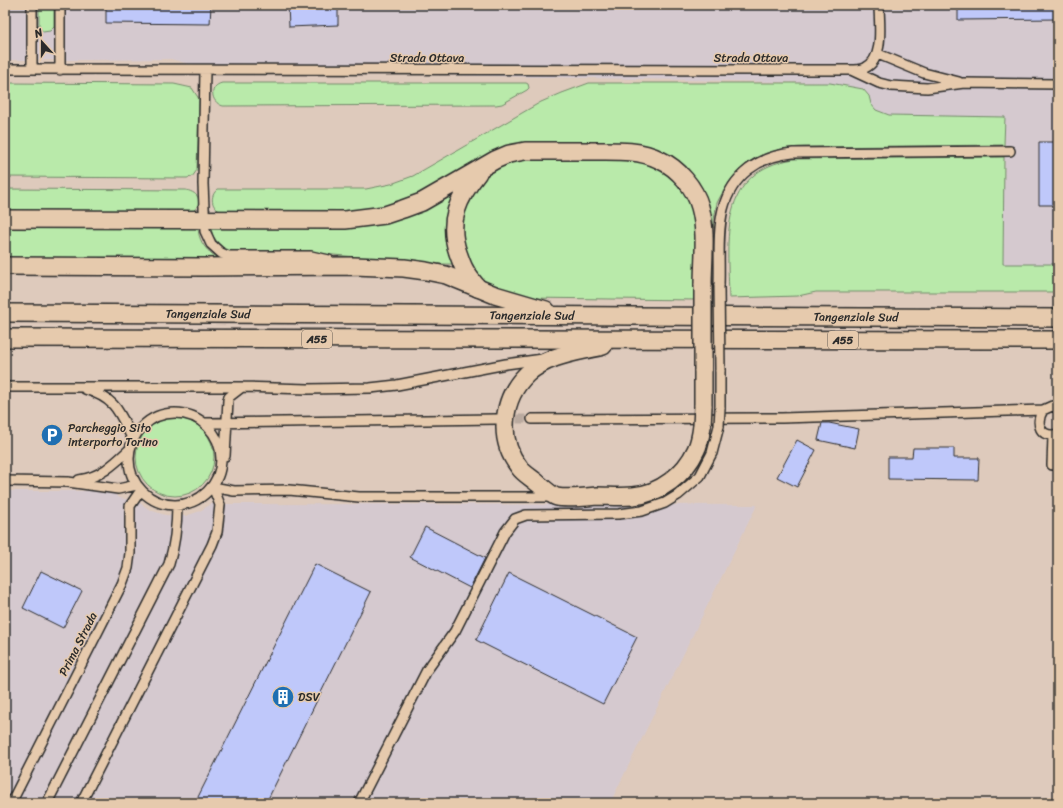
<svg xmlns="http://www.w3.org/2000/svg" width="1063" height="808" font-family="Sriracha,sans-serif">
<rect width="100%" height="100%" fill="#decabc"/>
<filter id="ink" filterUnits="userSpaceOnUse"><feTurbulence type="fractalNoise" baseFrequency=".025" numOctaves="2"/><feDisplacementMap in="SourceGraphic" scale="8" xChannelSelector="R" yChannelSelector="G"/><feConvolveMatrix kernelMatrix="1 2 1 2 8 2 1 2 1" color-interpolation-filters="sRGB"/></filter>
<g filter="url(#ink)">
<path fill="#d5c9cf" d="M5 5H1058V264H1003L1005 117 889 115 876 110 871 104 869 96 863 89 829 83 211 70 171 59 91 60H5Z
M5 491H110L120 498 137 501 150 510 165 515 186 516 200 511 211 504 757 505 610 803H5Z"/>
<path fill="#b9eaaa" stroke="#728a6a" d="M39 5H54V27L50 31 43 32 39 27Z
M5 83 174 84 192 88 199 99 197 170 192 177 187 178 5 177Z
M222 83H526L528 84 529 88 527 90 502 104 496 105 223 106C210 102 209 86 222 83Z
M589 83H830L863 89 869 96 871 104 876 110 889 115 1005 117 1004 145 804 147C772 148 749 155 729 182 725 189 720 196 717 203 715 211 714 220 713 228H710L673 160 526 145 408 201 390 207 348 213 222 212C211 208 209 196 218 189H366L391 184 413 176 541 102 562 93Z
M1004 157 1003 264H1058V292H816L798 296 729 298C728 239 717 171 794 159Z
M516 158H633L652 162 675 178 691 201 696 223V300L527 298 483 282 476 275 462 245V210L486 173Z
M458 188 455 264H434L312 253H237L221 247 213 236 210 225 346 226Z
M5 189 186 190C200 193 203 203 192 212H5Z
M5 225 198 226C198 239 204 249 215 256L214 258 213 259 5 258Z
M136 457a39 39 0 1 1 78 0a39 39 0 1 1-78 0Z"/>
<path fill="#bfc8fa" stroke="#2b2b2b" d="M106 5H211L210 24 106 23Z
M288 5H338V25L289 27Z
M958 5H1058V19L958 20Z
M1039 142H1058V205H1039Z
M822 423H829L859 429 855 448 818 440Z
M797 440 816 450 797 487 777 477Z
M913 448H954V458H979L978 480 888 479V457H912Z
M425 527 485 558 470 588 410 557Z
M315 564 371 592 266 803H195Z
M41 571 82 591 63 628 23 608Z
M509 573 637 637 603 704 476 640Z"/>
<g fill="none" stroke-linecap="round" stroke-linejoin="round">
<path stroke="#baaa9f" stroke-width="9" stroke-dasharray="9 4.5" stroke-linecap="butt" d="M503 419H532"/>
<g stroke="#2b2b2b" stroke-width="12">
<path id="street" d="M878 54 924 73 959 82
M5 69 850 70C854 70 861 70 865 68 885 59 879 23 879 5
M32 69V5
M60 70V5
M205 70 203 184 205 231 211 244 221 253 228 256H311L329 260
M851 70 879 83 891 86 927 88 964 83 1058 84
M719 286C720 261 717 234 723 209 732 175 759 156 793 153L1010 151
M720 370V408
M5 387H242L308 389 370 388 397 385 506 364 543 359
M85 389C117 399 119 412 133 440
M1043 410C1035 423 1040 439 1058 434
M129 459a46 46 0 1 1 92 0a46 46 0 1 1-92 0Z
M532 419 782 418 1043 410 1052 406 1058 408
M205 423 497 419
M225 456 228 400 229 397 242 387
M1052 465 1053 436
M79 480C101 477 114 464 130 449
M5 481 68 482 118 489 137 485
M213 487 234 491 289 490 359 497H553
M11 803 122 584 128 568 130 553V506L141 490
M47 803 169 564C175 544 177 526 177 505
M81 803 212 545 217 532 220 505 213 487
M359 803 427 670 455 631 505 532 515 519 526 515 619 514 642 511 665 503 678 495 700 476 712 453 719 426"/>
</g>
<g stroke="#2b2b2b" stroke-width="20">
<g id="highway">
<path d="M5 219 345 220 385 215 403 209 422 202 495 160 509 154 525 151C546 151 567 151 589 151 612 151 639 149 660 160 678 168 695 188 700 207 707 232 703 260 703 286"/>
<path d="M5 266 204 267 354 266 404 268 426 271 446 275 495 295 546 310"/>
<path d="M478 288C473 282 468 276 465 270 462 265 460 258 458 253 447 221 458 198 478 173"/>
<path id="s1" d="M5 313 1058 318"/>
<path d="M5 338 1058 340"/>
<path d="M603 346C578 352 547 355 527 374 502 398 497 439 519 467 523 473 530 477 535 481 540 485 552 496 557 497 567 499 586 497 597 496 609 496 621 497 633 496 660 494 685 474 696 450 700 442 701 434 702 426"/>
<path d="M703 370V406"/>
</g>
</g>
<use href="#street" stroke="#e6caad" stroke-width="9"/>
<use href="#highway" stroke="#e6caad" stroke-width="17"/>
<g stroke="#2b2b2b" stroke-width="12" stroke-linecap="butt">
<path id="street-bridge" d="M719 286 720 370
M719 426 720 408"/>
</g>
<g stroke="#2b2b2b" stroke-width="20" stroke-linecap="butt">
<path id="highway-bridge" d="M703 370V286
M702 426 703 406"/>
</g>
<use href="#street-bridge" stroke="#e6caad" stroke-width="9"/>
<use href="#highway-bridge" stroke="#e6caad" stroke-width="17"/>
</g>
</g>
<defs>
<g id="parking-disc" transform="scale(1.15)"><circle r="9.5" fill="#1f6fb2" stroke="#e6caad"/><path d="M-3.5-5.5H1a3.5 3.5 0 0 1 0 7H-1V5.5H-3.5ZM-1-3.4V-.6H.8a1.4 1.4 0 0 0 0-2.8Z" fill="#fff"/></g>
<g id="building-disc" transform="scale(1.15)"><circle r="9.5" fill="#1f6fb2" stroke="#e6caad"/><path d="M-4-6H4V6H1V3H-1V6H-4ZM-2.5-4.3h1.7v1.8h-1.7ZM.8-4.3h1.7v1.8H.8ZM-2.5-1h1.7V.8h-1.7ZM.8-1h1.7V.8H.8Z" fill="#fff"/></g>
</defs>
<g fill-rule="evenodd">
<use href="#parking-disc" x="52" y="435"/>
<use href="#building-disc" x="283" y="697"/>
</g>
<g text-anchor="middle" dominant-baseline="central" stroke-width="3" stroke-linejoin="round" paint-order="stroke">
<g fill="#e6caad" stroke="#635b52" stroke-width="1">
<rect x="302" y="330" width="30" height="18" rx="3"/>
<rect x="828" y="331" width="30" height="18" rx="3"/>
</g>
<g font-size="11" font-weight="bold" fill="#2b2b2b">
<text x="317" y="339">A55</text>
<text x="843" y="340">A55</text>
</g>
<g font-size="12" fill="#2b2b2b" stroke="#e6caad">
<text x="427" y="58">Strada Ottava</text>
<text x="751" y="58">Strada Ottava</text>
<text stroke="none"><textPath href="#s1" startOffset="203">Tangenziale Sud</textPath></text>
<text stroke="none"><textPath href="#s1" startOffset="527">Tangenziale Sud</textPath></text>
<text stroke="none"><textPath href="#s1" startOffset="851">Tangenziale Sud</textPath></text>
<text transform="translate(78 644) rotate(-63)">Prima Strada</text>
</g>
<g font-size="12" fill="#2b2b2b" stroke="#e6caad" text-anchor="start">
<text x="68" y="428">Parcheggio Sito<tspan x="68" dy="14">interporto Torino</tspan></text>
<text x="298" y="697">DSV</text>
</g>
</g>
<rect width="1063" height="808" fill="none" stroke="#e6caad" stroke-width="20"/>
<rect x="10" y="10" width="1043" height="788" fill="none" stroke="#2b2b2b" stroke-width="1.5" filter="url(#ink)"/>
<g transform="translate(42 42) rotate(339)" stroke="#e6caad" stroke-width="3" paint-order="stroke">
<path d="M0-3L7 15L0 10L-7 15Z" fill="#2b2b2b"/>
<text y="-6" font-size="11" font-weight="bold" text-anchor="middle" fill="#2b2b2b">N</text>
</g>
</svg>
